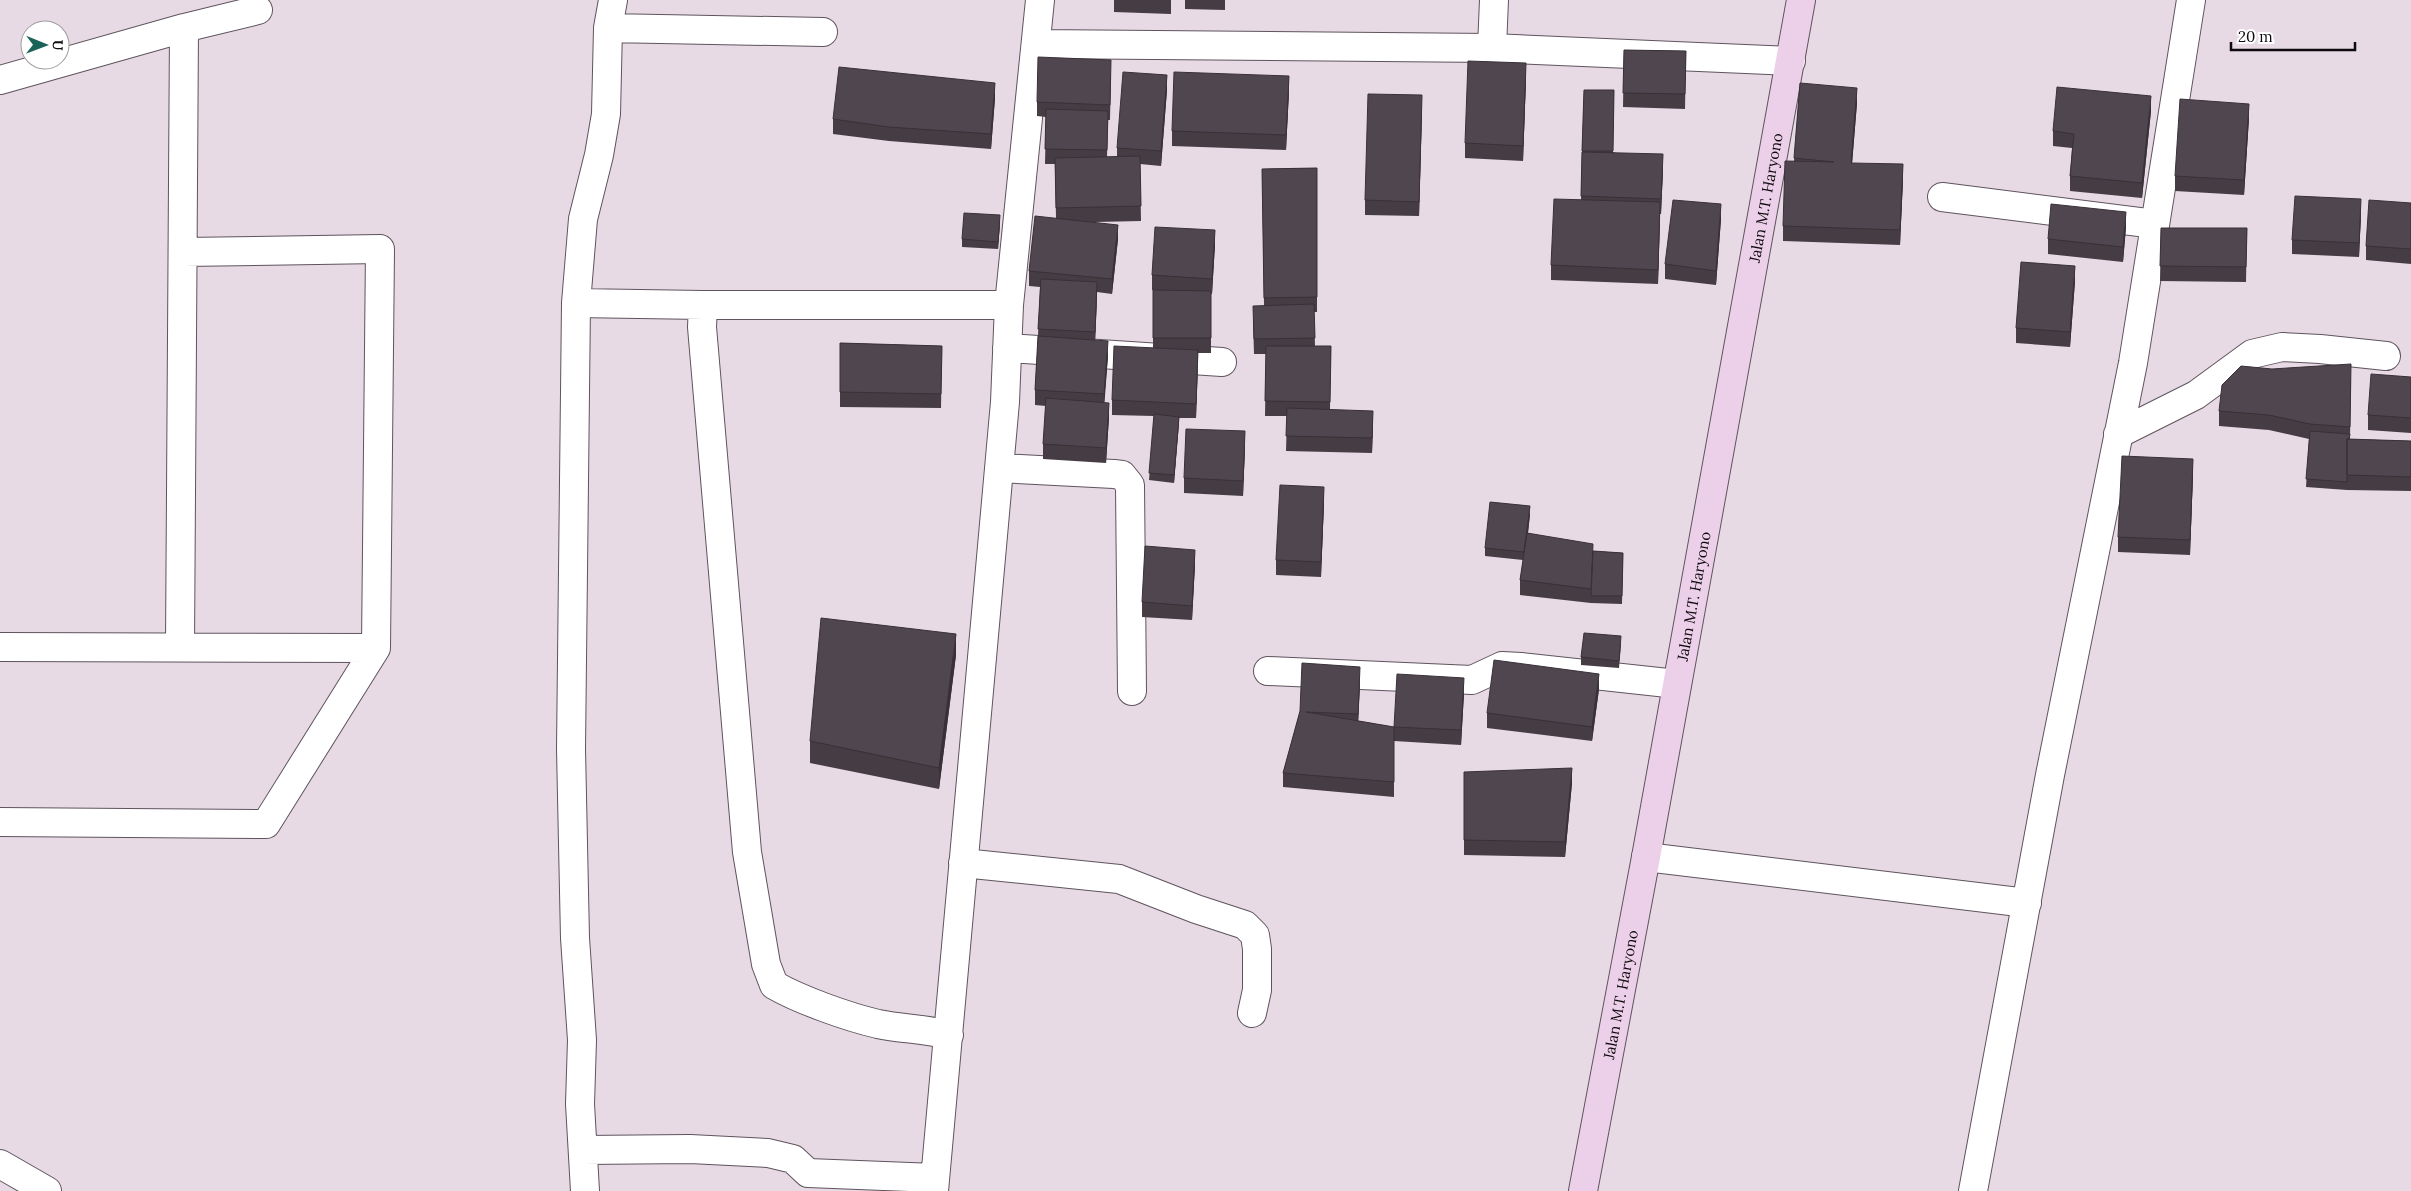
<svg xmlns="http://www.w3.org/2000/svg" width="2411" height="1191" font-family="Lora,serif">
<rect width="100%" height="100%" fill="#e7dae5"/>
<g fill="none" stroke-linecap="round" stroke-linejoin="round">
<g stroke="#5e545d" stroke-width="30">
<path id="minor" d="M608 28 823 32
M1038 44 1492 48 1791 61
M1492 48 1494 0
M0 80 184 28 258 10
M1942 197 2155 224
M576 303 703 305 702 327 747 852 766 964 774 985C800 1000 848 1017 878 1024 902 1029 926 1029 949 1035
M703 305H1009
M1007 348 1222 362
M2118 434 2196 395 2252 354 2282 347 2320 349 2386 356
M999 468 1114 474 1122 475 1130 485 1132 691
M0 647 376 648
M180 647 184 28
M1268 671 1472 680 1502 666 1521 667 1677 684
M0 822 266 824 376 648 380 249 183 252
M1646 857 2027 903
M963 863 1119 879 1196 909 1245 925 1255 935 1257 949V990L1252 1013
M583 1150 690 1149 768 1153 793 1159 808 1173 935 1178
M0 1164 47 1191
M585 1191 580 1104 582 1040 575 938 571 749 576 303 583 219 599 155 606 114 608 28 613 0
M934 1191 1005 402 1009 305 1040 0
M1973 1191 2050 775 2133 363 2191 0"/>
</g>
<g stroke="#5e545d" stroke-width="30">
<g id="secondary">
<path id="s1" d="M1583 1191 1646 857 1801 0"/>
</g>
</g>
<use href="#minor" stroke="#fff" stroke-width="28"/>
<use href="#secondary" stroke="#ecd0e9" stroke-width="28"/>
</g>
<path fill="#453c44" d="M1114 0H1171V14L1114 12Z
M1185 0H1225V10L1185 9Z
M1624 50 1686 51 1685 109 1623 107Z
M1111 75 1110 120H1108L1107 157H1117V148L1167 90 1161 166 1140 164 1141 221 1095 222 1118 239 1112 294 1097 292 1095 340 1108 356 1104 402 1109 417 1106 463 1043 459V444L1046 406 1035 405V390L1038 336 1040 287 1029 286V271L1056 218 1055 164H1045L1046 117 1037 116V102Z
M1526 78 1523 161 1465 158V143Z
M1800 83 1857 103 1852 163 1903 179 1900 245 1783 241V226L1794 161Z
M1584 90H1614L1613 152 1663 169 1661 214H1660L1658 284 1551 280V265L1581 200 1582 152Z
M1289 91 1286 150 1172 146V131Z
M995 98 991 149 889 141 833 134V119Z
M1422 110 1419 216 1365 215V200Z
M2151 111 2142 198 2070 191V176L2072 148 2053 146V131Z
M2249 118 2244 195 2175 191V176Z
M1317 168V312H1314L1315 346H1331L1330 409 1373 425 1372 453 1286 451 1287 416H1265L1266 354H1254L1253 320 1264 305 1262 169Z
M2411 203V264L2366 260V246Z
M2361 214 2359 257 2292 254V240Z
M1721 219 1716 285 1665 279V264Z
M1000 223 998 249 962 247V239Z
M2126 227 2123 262 2048 254V239Z
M2161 228H2247L2246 282 2160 281Z
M1215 244 1212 294H1211V353H1198L1196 418H1179L1174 483 1149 480 1154 416 1112 415V400L1153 348V290H1160H1152V275Z
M2075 281 2070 347 2016 343V328Z
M840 343 942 346 941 408 840 407Z
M2411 377V433L2368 430V415Z
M2351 379 2350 439 2411 441V491L2347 490 2306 487 2309 439 2269 430 2219 426V411Z
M1245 446 1243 496 1184 493V478Z
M2193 474 2190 555 2118 552V537Z
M1324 502 1321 577 1276 575V560Z
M1530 514 1528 533 1593 551 1623 553 1622 604 1591 603 1520 595V580L1523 560 1485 556V548Z
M1195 564 1192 620 1142 617V602Z
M1621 644 1619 668 1581 665V657Z
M956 655 939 789 810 763V741Z
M1360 682 1358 721 1394 727 1464 693 1461 745 1394 741V797L1283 787V773L1300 711Z
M1599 689 1592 741 1487 728V713Z
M1464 772 1572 783 1565 857 1464 855Z"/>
<path fill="#383137" d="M1526 63V78L1523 161V146Z
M1167 75V90L1161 166V151Z
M1289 76V91L1286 150V135Z
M995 83V98L991 149V134Z
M1857 88V103L1851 177V163Z
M1422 95V110L1419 216V202Z
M2151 96V111L2142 198V183Z
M2249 104V118L2244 195V180Z
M1663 154V169L1661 214V199Z
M1903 164V179L1900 245V230Z
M2361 199V214L2359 257V243Z
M1660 202V217L1658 284V270Z
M1721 204V219L1716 285V271Z
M2126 212V227L2123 262V247Z
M1000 215V223L998 249V242Z
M1118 225V239L1112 294V279Z
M1215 230V244L1212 294V279Z
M2075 266V281L2070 347V332Z
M1097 282V297L1095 346V332Z
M1108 341V356L1104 409V394Z
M1198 350V365L1196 418V404Z
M1109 403V417L1106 463V448Z
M1373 411V425L1372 453V438Z
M1179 417V424L1174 483V475Z
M1245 431V446L1243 496V481Z
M2193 459V474L2190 555V540Z
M1324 487V502L1321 577V562Z
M1530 506V514L1525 560V552Z
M1195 550V564L1192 620V606Z
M956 634V655L939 789V768Z
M1360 667V682L1358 729V714Z
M1599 674V689L1592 741V727Z
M1464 678V693L1461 745V730Z
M1572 768V783L1565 857V842Z"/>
<path fill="#50464f" stroke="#383137" d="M1624 50 1686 51 1685 94 1623 93Z
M1038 57 1111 60 1110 105 1037 102Z
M1468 61 1526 63 1523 146 1465 143Z
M839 67 995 83 991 134 889 127 833 119Z
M1123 72 1167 75 1161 151 1117 148Z
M1174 72 1289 76 1286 135 1172 131Z
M1800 83 1857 88 1851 163 1903 164 1900 230 1783 226 1785 161 1834 162 1794 158Z
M2057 87 2151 96 2142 183 2070 176 2074 134 2053 131Z
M1584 90H1614L1613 151H1582Z
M1368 94 1422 95 1419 202 1365 200Z
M2180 99 2249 104 2244 180 2175 176Z
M1046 109 1108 111 1107 150 1045 149Z
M1582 152 1663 154 1661 199 1581 196Z
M1140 156 1141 206 1056 208 1055 158Z
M1317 168V297L1264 298 1262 169Z
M2295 196 2361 199 2359 243 2292 240Z
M1554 199 1660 202 1658 270 1551 265Z
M1673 200 1721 204 1716 271 1665 264Z
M2369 200 2411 203V249L2366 246Z
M2051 204 2126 212 2123 247 2048 239Z
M964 213 1000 215 998 242 962 239Z
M1035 216 1118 225 1112 279 1029 271Z
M1155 227 1215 230 1212 279 1152 275Z
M2161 228H2247L2246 267 2160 266Z
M2021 262 2075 266 2070 332 2016 328Z
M1041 279 1097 282 1095 332 1038 329Z
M1153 290 1211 291V338H1153Z
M1314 304 1315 338 1254 339 1253 306Z
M1038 336 1108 341 1104 394 1035 390Z
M840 343 942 346 941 394 840 392Z
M1114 346 1198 350 1196 404 1112 400Z
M1266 346H1331L1330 402 1265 401Z
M2351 364 2350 427 2310 424 2269 415 2219 411 2222 385 2241 366 2272 369Z
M2371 374 2411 377V418L2368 415Z
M1046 398 1109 403 1106 448 1043 444Z
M1287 408 1373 411 1372 438 1286 436Z
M1154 414 1179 417 1174 475 1149 473Z
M1186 429 1245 431 1243 481 1184 478Z
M2310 431 2350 434 2349 439H2347V482L2306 479Z
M2347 439 2411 441V477L2347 475Z
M2122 456 2193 459 2190 540 2118 537Z
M1280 485 1324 487 1321 562 1276 560Z
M1490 502 1530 506 1524 552 1485 548Z
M1527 533 1593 544 1591 589 1520 580Z
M1145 546 1195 550 1192 606 1142 602Z
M1593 551 1623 553 1622 596H1591Z
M821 618 956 634 939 768 810 741Z
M1584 633 1621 636 1619 661 1581 657Z
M1494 660 1599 674 1592 727 1487 713Z
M1302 663 1360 667 1358 714 1306 712 1394 727V782L1283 773 1300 711Z
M1397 674 1464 678 1461 730 1394 727Z
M1572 768 1565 842 1464 840V772Z"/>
<g text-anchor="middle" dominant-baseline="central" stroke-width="5" stroke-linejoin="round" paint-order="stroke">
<g font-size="15" fill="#0f0a0e" stroke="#fff">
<text stroke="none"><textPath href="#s1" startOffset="1010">Jalan M.T. Haryono</textPath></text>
<text stroke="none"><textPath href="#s1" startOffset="605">Jalan M.T. Haryono</textPath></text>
<text stroke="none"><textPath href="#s1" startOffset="200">Jalan M.T. Haryono</textPath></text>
</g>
</g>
<g transform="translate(45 45) rotate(91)"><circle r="24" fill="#ffffff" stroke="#9f9d9f"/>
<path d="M0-4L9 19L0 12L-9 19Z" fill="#1a6359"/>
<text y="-8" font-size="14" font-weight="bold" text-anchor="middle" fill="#0f0a0e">U</text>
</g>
<path d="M2231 42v8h124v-8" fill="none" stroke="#0f0a0e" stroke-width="2.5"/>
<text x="2238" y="42" font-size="15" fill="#0f0a0e" stroke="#ffffff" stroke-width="4" paint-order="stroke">20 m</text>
</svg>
